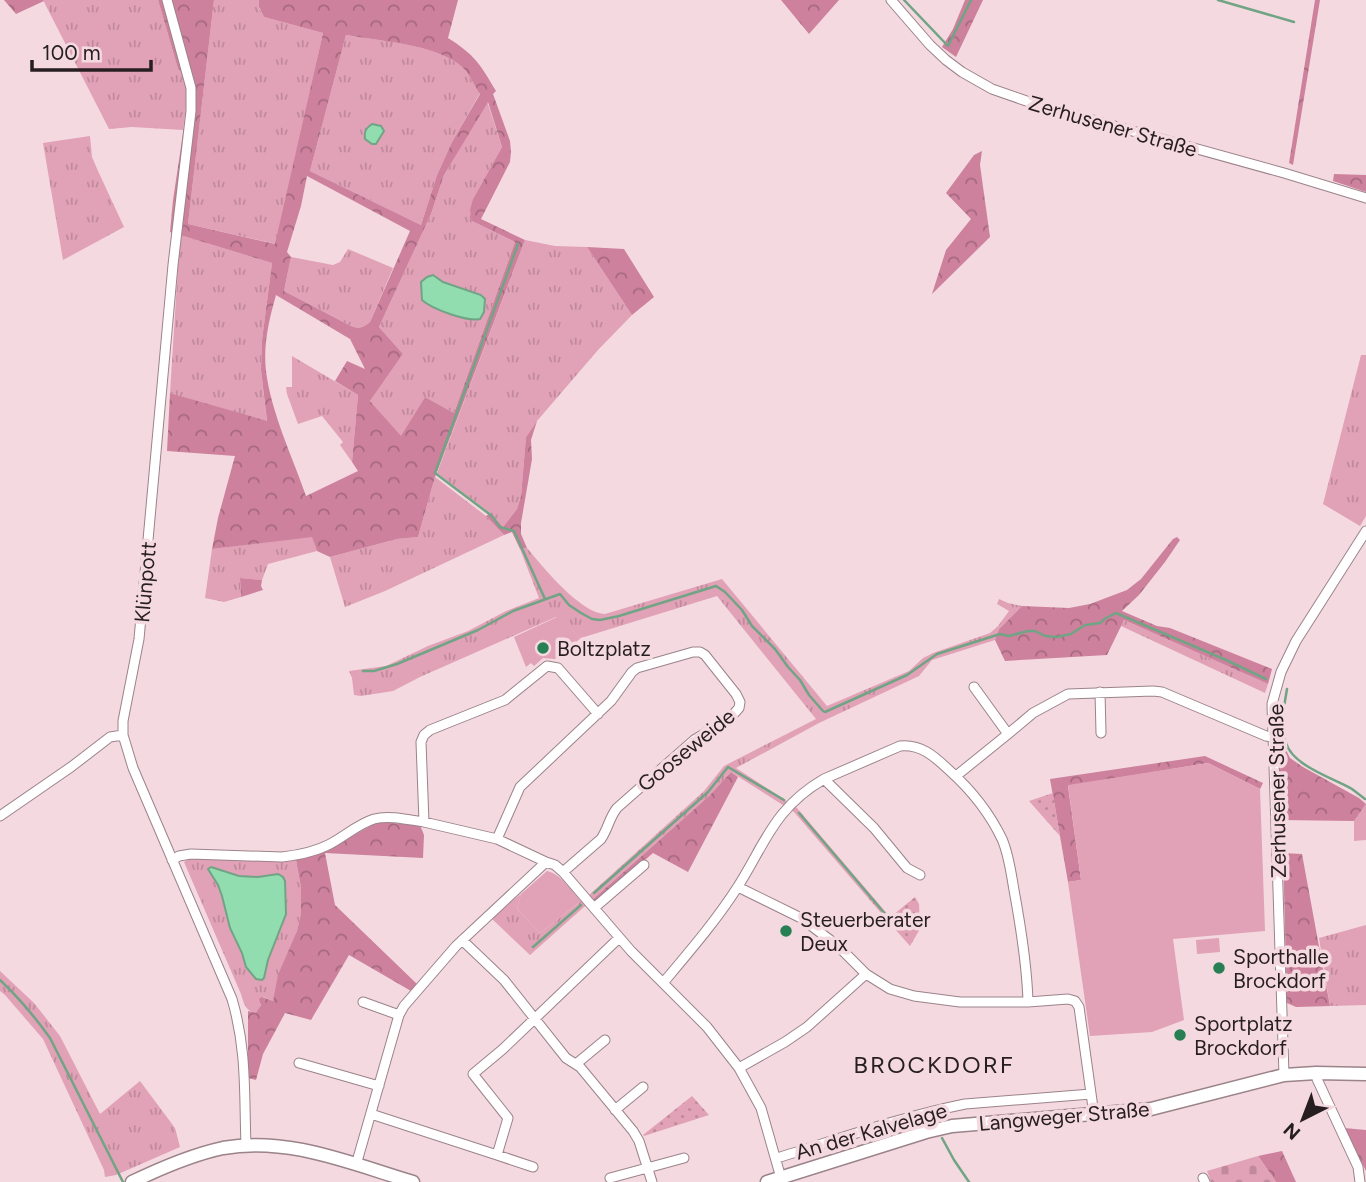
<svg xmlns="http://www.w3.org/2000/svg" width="1366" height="1182" font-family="Figtree,sans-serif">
<defs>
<pattern id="grass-tufts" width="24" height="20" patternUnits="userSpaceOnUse" patternTransform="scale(1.75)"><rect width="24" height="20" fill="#e1a1b6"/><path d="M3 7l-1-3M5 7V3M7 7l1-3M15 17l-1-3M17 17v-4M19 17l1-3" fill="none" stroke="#c18a9c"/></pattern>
<pattern id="forest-crowns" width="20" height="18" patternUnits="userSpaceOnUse" patternTransform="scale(1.75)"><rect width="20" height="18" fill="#cd819c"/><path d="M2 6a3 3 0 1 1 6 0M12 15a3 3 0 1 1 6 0" fill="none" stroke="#a6697f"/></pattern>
<pattern id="cemetery-stones" width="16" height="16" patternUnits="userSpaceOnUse" patternTransform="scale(1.75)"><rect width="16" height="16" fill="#e1a1b6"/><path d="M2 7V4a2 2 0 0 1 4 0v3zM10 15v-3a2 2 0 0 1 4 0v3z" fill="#c18a9c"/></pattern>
<pattern id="park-dots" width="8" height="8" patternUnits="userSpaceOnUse" patternTransform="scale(1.75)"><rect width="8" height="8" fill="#e1a1b6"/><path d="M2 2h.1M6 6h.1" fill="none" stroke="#c18a9c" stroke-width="1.8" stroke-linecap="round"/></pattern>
</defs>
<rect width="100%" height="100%" fill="#f4d9e1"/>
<path fill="url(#grass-tufts)" d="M43 0H158L178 69 184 73 187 101 183 130 132 127 109 129Z
M214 0H259V8L264 17 323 33 276 244 188 224Z
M346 35C380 41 435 44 461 66 469 73 474 85 480 93L452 142 437 175 421 225 310 171Z
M487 101 502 147 473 199 472 221 515 242 454 413 425 397 401 437 370 401 403 354 379 327 431 214 444 175Z
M90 136 92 157 98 171 124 227 63 260 43 143Z
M180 235 272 263 262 340 261 370 267 422 170 393Z
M525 240 555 246 587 247 632 315 598 350 537 421 526 437 521 496 517 509 503 527 490 513 437 473Z
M348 249 393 268 370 322C363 328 359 329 351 326L284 291 291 257 333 265 340 262Z
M1361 355H1366V516L1360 526 1323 504Z
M292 356 358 395 352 462 340 445 343 442 322 416 298 424 287 394 286 387H292Z
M435 477 486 516 504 535 385 591 345 607 330 557 397 539 418 537Z
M312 536 317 551 268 564 262 580 240 578 241 597 224 602 205 598 212 549Z
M527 548C543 567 580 613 605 614L722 579 827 706 909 671 923 658 933 653 990 633 998 626 1009 611 997 604 999 599 1008 603 1022 606 999 629 995 640 932 660 919 676 819 723 736 768 797 808 890 917 887 920 794 812 731 772 709 796 530 955 491 918 521 894 517 909 540 933 589 895 704 791 724 766 816 719 717 596 581 638 556 617 420 677 393 691 361 696 354 695 352 678 349 671 386 666 428 646 468 631 506 611 539 598 520 549Z
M1124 620 1268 684 1265 693 1121 626Z
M1366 804V840L1354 841V821Z
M206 857 284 861 296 860 301 888V913L297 931 273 1001 263 997 259 1010 256 1014C245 1010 244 1004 241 994L184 862 189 859Z
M1366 925V1005L1330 1006 1319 938Z
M0 971 34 1003 60 1036 100 1114 140 1081 175 1128 180 1147 116 1175 105 1177 104 1170 43 1039 5 995 0 991Z"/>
<path fill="url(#forest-crowns)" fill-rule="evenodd" d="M4 0H43L44 1 16 14Z
M158 0H214L188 224 275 244 323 33 264 17 259 7V0H458L448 38C475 55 480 64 496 91L493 94 510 141 511 152 510 162 481 219 525 240 435 477 418 537 397 539 330 557 317 551 312 537 212 549 218 518 235 456 167 451 170 393 267 421 261 370 262 340 272 263 170 232 173 200 185 120 187 101 184 73 178 69ZM346 35C379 41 435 44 461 66 469 73 474 85 480 94L452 142 437 175 421 225 310 171ZM488 102 502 147 473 199 470 210 472 221 515 242 454 413 425 397 401 436 370 401 403 354 379 327 431 214 444 175ZM307 176 410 231 370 322C363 328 359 329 351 326L284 291 291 257 287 252 301 206ZM276 295 350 339 365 369 347 361 335 381 358 395 352 462 358 471 306 496C292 456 271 412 266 371 263 345 269 320 276 295Z
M781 0H839L809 34Z
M965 0H983L956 57 942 47 953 29Z
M1315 0H1320L1293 165 1289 163Z
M982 151 980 165 990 237 932 294 946 250 971 219 946 193 974 155Z
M1334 174 1366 175V192L1333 181Z
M587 247 624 249 654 297 632 315Z
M537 421 531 440 532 459 521 523V534L527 548 520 549 512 532 504 535 486 516 490 513 503 527 517 509 521 496 526 437Z
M1177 537 1180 540 1165 562 1139 595 1122 611 1157 626 1170 628 1272 669 1268 684 1124 620 1107 655 1005 661 995 640 999 629 1022 606 1069 608 1090 604 1127 590 1141 579 1173 539Z
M240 578 262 580 261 586 263 590 241 597Z
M1278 742 1283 744 1290 758 1303 767 1359 798 1366 804 1354 821 1280 820Z
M1205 756 1263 783 1260 789 1208 763 1068 786 1081 880 1068 882 1050 779Z
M731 772 738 777 688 872 653 853 596 903 592 900 709 796Z
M379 822 420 825 424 835 423 858 325 853 335 905 417 984 411 991 349 955 311 1020 285 1013 263 1054 256 1080 248 1078V1011L256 1013 261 1005 259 999 262 997 273 1001 278 975 297 931 301 913V888L296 860C327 854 351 835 379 822Z
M1283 853 1302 854 1330 1006 1296 1007 1287 1003Z
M1344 1128 1366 1130V1171Z
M1282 1151 1296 1182H1276L1258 1156Z"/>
<path fill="url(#cemetery-stones)" d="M1258 1156 1276 1182H1211L1207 1171Z"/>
<path fill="url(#park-dots)" d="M1053 793 1060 836 1029 801Z
M915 897 919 904 920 929 910 946 887 920Z
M692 1096 709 1115 644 1136 643 1135Z"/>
<path fill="#e1a1b6" d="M557 617 581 638 555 659 543 658 534 666 531 663 526 667 514 637Z
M1208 763 1260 789 1265 931 1173 939 1184 1020 1152 1032 1090 1036 1068 882 1081 880 1068 785Z
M547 871C561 874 571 890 581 901L540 933 517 909 521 894Z
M1219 938 1220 952 1197 954 1196 940Z"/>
<path fill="#91ddb0" stroke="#71a485" stroke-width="2" d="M372 124 381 126 384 131 376 144H372L365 139C364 131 366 128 372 124Z
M433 275 443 282 481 295 485 299 484 312 480 319C467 322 432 309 422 300L421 282 427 277Z
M211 867 239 876 258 877 278 874 283 877 285 881 286 914 268 960 264 978 262 980 256 979 246 967 242 953 230 928 222 896 218 885 208 869Z"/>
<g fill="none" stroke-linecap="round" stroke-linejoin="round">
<path stroke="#71a485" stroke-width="2.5" d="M904 0 948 46 971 0
M1218 0 1294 22
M518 244 435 473 492 516 500 527 514 531 545 599
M363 671H374L397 664 478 630 513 611 560 594 569 605 581 613 592 619 600 620 619 616 716 586 725 592 742 610 752 626 775 649 788 667 800 680 809 695 823 711 825 712 907 675 937 654 1000 634 1009 636 1028 631H1035L1045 636 1057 637 1071 634 1085 625 1100 623 1106 618 1116 613 1226 660 1266 679
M1287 689C1284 706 1280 726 1286 743 1293 766 1333 778 1352 789 1356 792 1361 796 1365 799
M799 813 886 915
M594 893 708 792 728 767 784 800
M533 947 581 905
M0 980C19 998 35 1017 50 1038L123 1182
M942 1138 954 1160 969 1182"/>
<g stroke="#9b838a" stroke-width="11">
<path id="street" d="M167 0 191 88V111L173 265 139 639 123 721V735L133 768 232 999C247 1050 244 1093 246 1145
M891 0 930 45 946 60 962 72 992 89 1035 104 1284 173 1366 198
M1100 692 1101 733
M1008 734 1033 713 1068 694 1153 691 1162 692 1266 736 1273 737
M956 776 1008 734 974 687
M824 779 874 828 907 868 920 875
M0 816 71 767 110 737 123 735
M497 839 520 787 611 701 632 672 637 668 693 652H700L705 655 736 694 740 702 739 708 730 718 694 740 617 808C609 818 608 829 601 839L563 872
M172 860 179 856 191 854 282 857C299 855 315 852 330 844 345 836 358 824 374 819 390 815 409 820 424 822
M546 862 497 839 424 822 421 742 424 735 430 730 505 700 547 666 558 668 598 714
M738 887 801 918 838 946 866 974 890 989 914 996 960 1002H1028L1068 999 1075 1001 1079 1007 1094 1115
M594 908 644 865
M462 940 504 980 566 1058 580 1067 633 1131 639 1141 652 1182
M663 983C689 952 715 922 737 888 765 844 774 808 824 779L900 746C922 744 935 757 950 771 970 789 990 814 1002 839 1009 855 1011 873 1014 890 1021 928 1027 964 1028 1002
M363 1002 399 1015
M299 1063 379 1086
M576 1064 605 1040
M739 1068 785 1042 807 1027 866 974
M1316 1073 1317 1079 1358 1167 1360 1182
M1284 1075 1272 704 1281 672 1296 641 1366 531
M615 1110 643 1087
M371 1114 497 1155 508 1118 473 1074 503 1049 619 938
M497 1155 533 1167
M777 1158C839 1139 901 1117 965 1104L1091 1094
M356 1165 399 1015 404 1006 456 946 546 862 555 865 563 872 631 951 707 1027 739 1068 761 1108 781 1178
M610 1178 684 1158
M1203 1178 1205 1182"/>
</g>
<g stroke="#9b838a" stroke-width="15">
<path id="secondary" d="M132 1182C161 1168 191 1155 223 1148 288 1136 352 1164 413 1182
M767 1182 926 1132 952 1126 1151 1109 1284 1075 1316 1073 1366 1074"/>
</g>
<use href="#street" stroke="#fff" stroke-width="9"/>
<use href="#secondary" stroke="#fff" stroke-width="12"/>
</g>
<g fill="#287f53" stroke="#f4d9e1" stroke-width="2.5">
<circle cx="543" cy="648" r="7"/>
<circle cx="786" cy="931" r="7"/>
<circle cx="1219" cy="968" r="7"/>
<circle cx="1180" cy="1035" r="7"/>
</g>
<g text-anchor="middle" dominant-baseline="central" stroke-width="7" stroke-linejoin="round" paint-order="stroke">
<g font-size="21" fill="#271e21" stroke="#f4d9e1">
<text transform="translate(1113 126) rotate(16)">Zerhusener Straße</text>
<text transform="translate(145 582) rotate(-85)">Klünpott</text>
<text transform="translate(686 750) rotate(-39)">Gooseweide</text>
<text transform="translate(1277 791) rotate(-91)">Zerhusener Straße</text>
<text transform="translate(1064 1116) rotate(-5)">Langweger Straße</text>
<text transform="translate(871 1131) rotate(-16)">An der Kalvelage</text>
</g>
<g font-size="21" fill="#271e21" stroke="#f4d9e1" text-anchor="start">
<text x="557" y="648">Boltzplatz</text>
<text x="800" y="919">Steuerberater<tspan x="800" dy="24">Deux</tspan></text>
<text x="1233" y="956">Sporthalle<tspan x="1233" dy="24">Brockdorf</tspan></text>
<text x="1194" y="1023">Sportplatz<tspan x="1194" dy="24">Brockdorf</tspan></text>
</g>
<g font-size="24" letter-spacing="2" fill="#271e21" stroke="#f4d9e1">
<text x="934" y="1064">BROCKDORF</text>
</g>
</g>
<g transform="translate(1303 1119) rotate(222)" stroke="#f4d9e1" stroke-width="5" paint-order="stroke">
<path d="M0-5L12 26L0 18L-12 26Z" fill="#271e21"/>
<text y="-10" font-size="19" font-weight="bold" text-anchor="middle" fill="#271e21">N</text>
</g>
<path d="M32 60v10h119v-10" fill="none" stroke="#271e21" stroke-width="3.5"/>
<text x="42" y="60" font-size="21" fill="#271e21" stroke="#f4d9e1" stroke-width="5" paint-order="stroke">100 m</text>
</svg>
